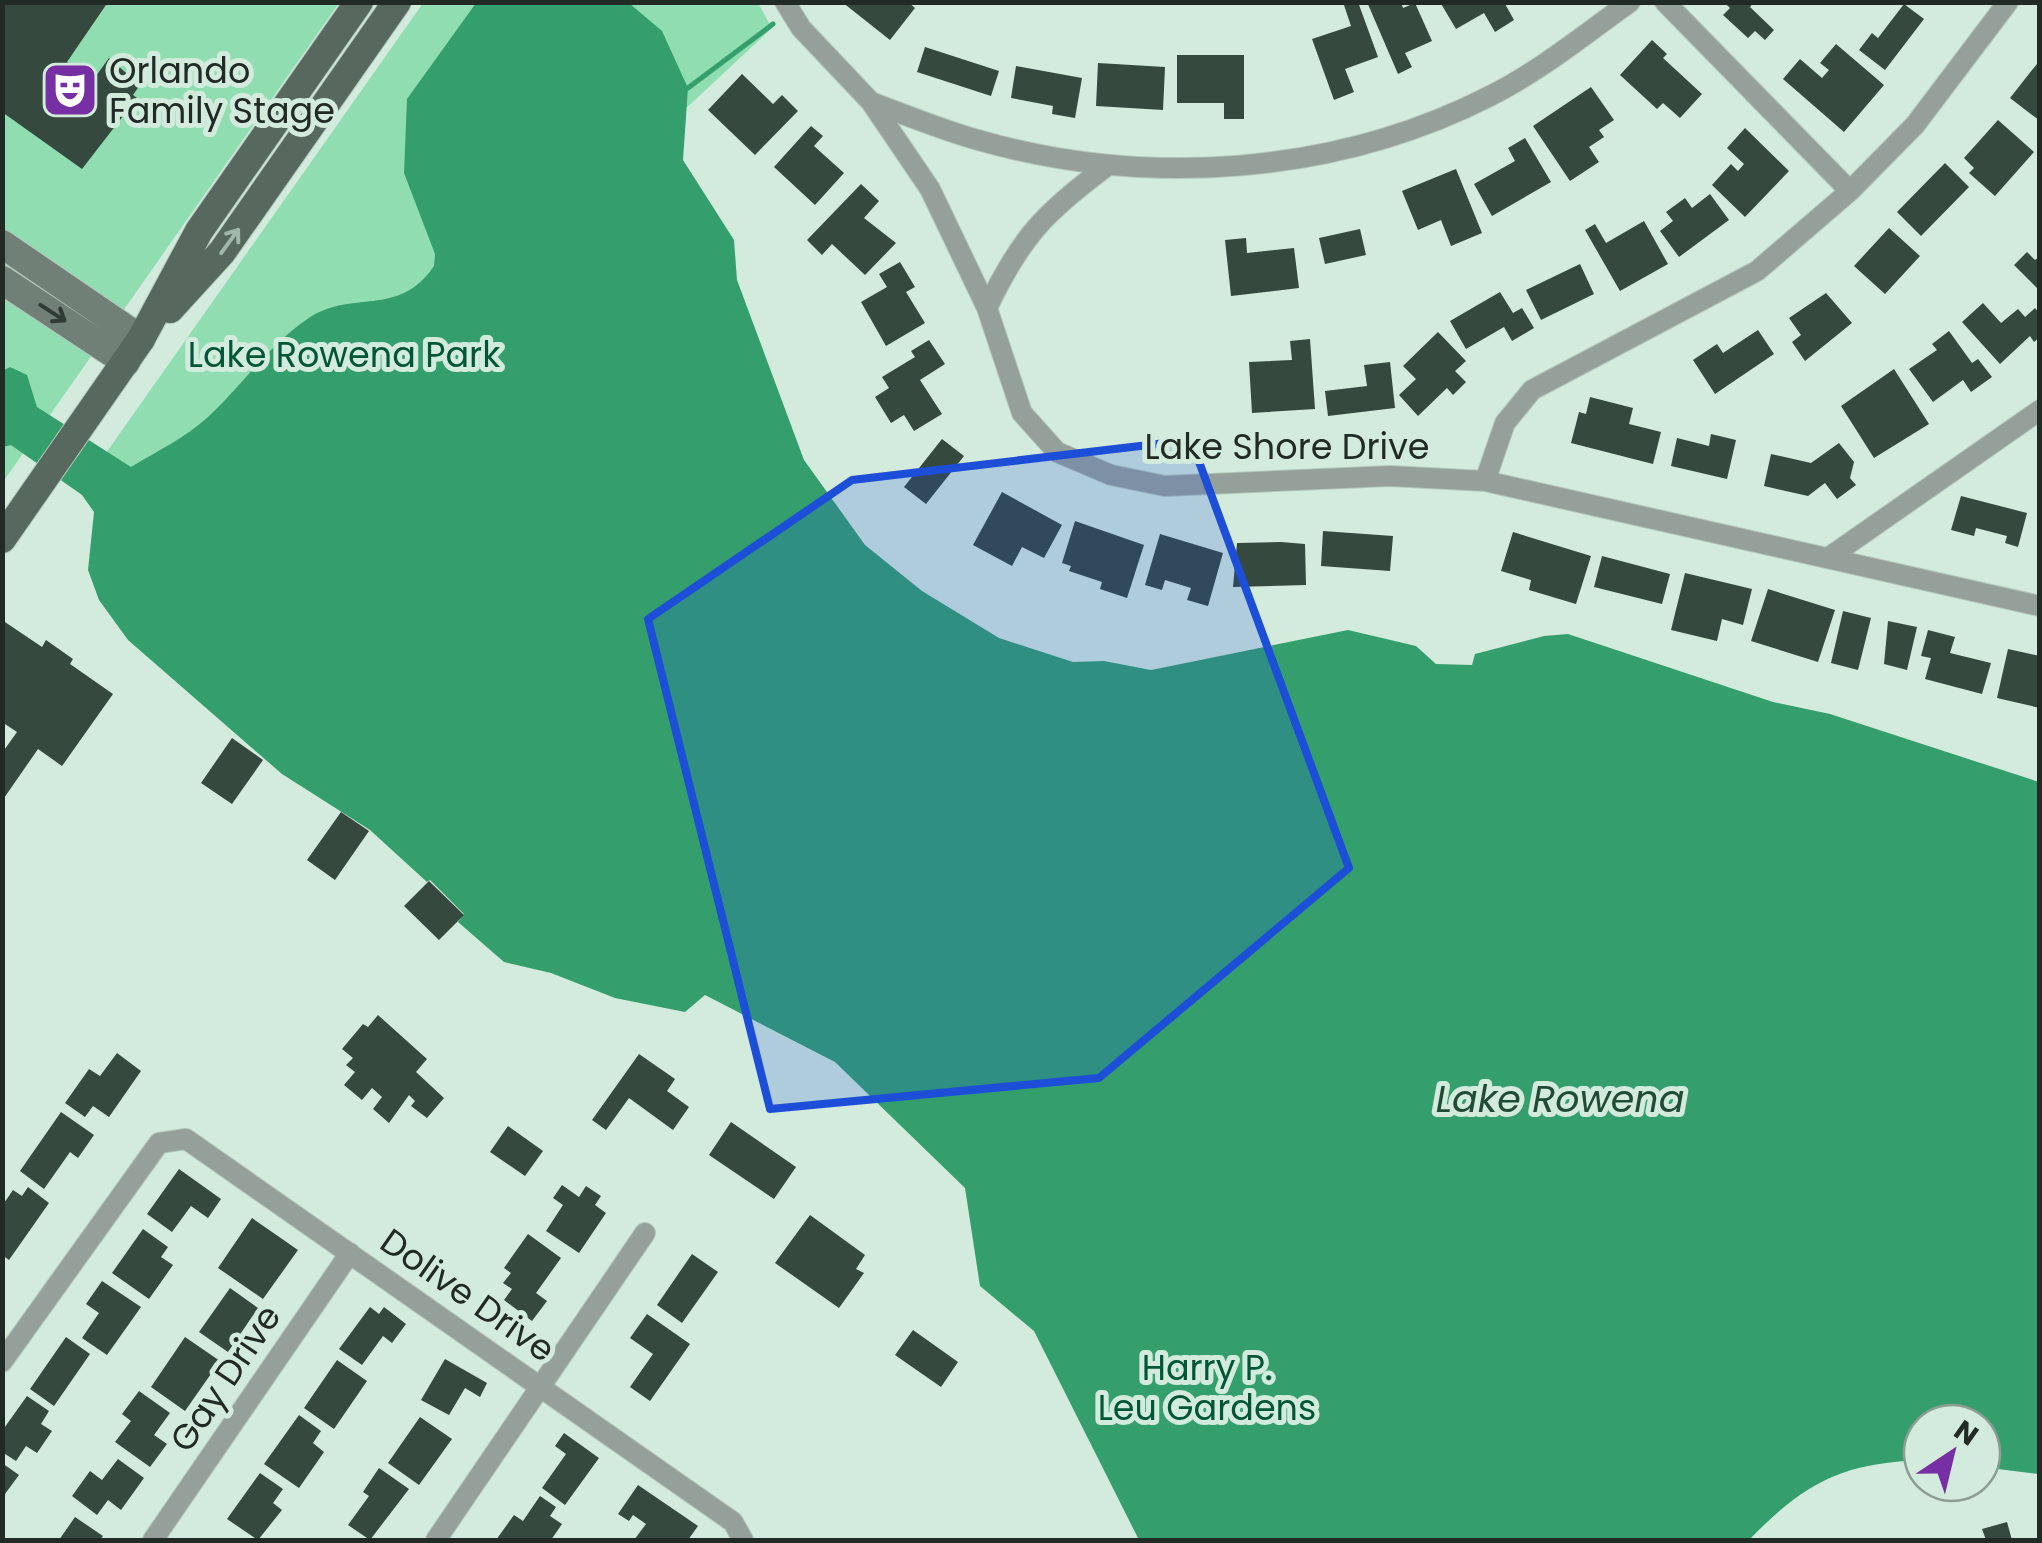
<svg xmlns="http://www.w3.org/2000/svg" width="2042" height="1543" font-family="Poppins,sans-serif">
<rect width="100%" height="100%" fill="#d3ebdc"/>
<path fill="#91ddb2" d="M3 3H339L3 482Z
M423 3H758L772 28 665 128 210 522 106 453Z"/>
<path fill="#349f6d" d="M476 3H629L662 31 688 88 683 160 734 240 737 280 804 460 865 545 922 591 999 638 1073 662 1104 661 1151 670 1348 630 1416 646 1436 664 1472 665 1475 654 1544 636 1568 634 1773 702 1830 714 2039 782V1474L1982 1467V1423H1922V1460C1842 1463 1804 1483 1749 1540H1139L1034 1331 980 1286 965 1188 835 1062 705 995 685 1012 615 998 551 973 504 962 458 922 464 914 430 880 427 882 370 830 282 774 128 640 99 600 88 570 94 512 82 495 11 445 3 447 2 371 10 367 27 375 37 407 131 467C156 452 186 437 208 417 241 387 269 345 306 320 352 287 397 320 434 266L435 254 404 173 407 99Z"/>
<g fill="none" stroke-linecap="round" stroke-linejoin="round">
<path stroke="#349f6d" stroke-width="5" d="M688 88 773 24"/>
</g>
<path fill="#35493e" d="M2 2H108L67 62 93 80 109 58 140 85 133 95 137 98 82 169 2 112Z
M842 2H908L915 8 890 40Z
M1343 2H1358L1378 57 1345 69 1354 92 1334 100 1312 39 1351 26Z
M1367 2H1401L1403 8 1415 3 1432 41 1405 53 1412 67 1398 74Z
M1440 2H1504L1514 20 1495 32 1484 13 1456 29Z
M1724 2H1754L1750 7 1774 30 1765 40 1755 31 1748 38 1723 15 1730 8Z
M1904 4 1924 19 1885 70 1859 50 1872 33 1878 38Z
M1652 40 1667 54 1663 58 1702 94 1680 118 1663 103 1657 109 1620 75Z
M1836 44 1884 85 1844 132 1783 79 1800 59 1822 78 1829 70 1820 63Z
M925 47 999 71 991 96 917 72Z
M1177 55H1244V119H1224V103H1177Z
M2040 60V121L2010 98Z
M1098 63 1165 67 1163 110 1096 106Z
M1016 66 1082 78 1075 118 1052 114 1053 106 1011 98Z
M742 74 773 104 782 95 798 111 755 155 708 110Z
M1591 87 1614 120 1599 130 1604 137 1589 147 1599 162 1570 181 1533 126Z
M1998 120 2034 152 1995 196 1969 173 1974 168 1964 158Z
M811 126 823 136 814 146 844 173 815 205 774 167Z
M1745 128 1789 171 1745 217 1712 185 1731 164 1738 171 1744 164 1727 148Z
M1525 138 1551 182 1492 216 1474 184 1515 161 1508 148Z
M1945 163 1969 187 1921 236 1897 212Z
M1456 169 1482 233 1451 246 1441 220 1418 230 1402 191Z
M861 184 879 201 864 218 896 243 865 275 832 244 822 255 807 240Z
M1710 194 1729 220 1679 257 1660 231 1673 221 1666 212 1685 198 1692 208Z
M1644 221 1668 264 1620 291 1585 230 1595 224 1606 243Z
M1889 228 1920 256 1885 294 1854 266Z
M1360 229 1366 255 1325 264 1319 238Z
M1246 238 1247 253 1294 248 1299 288 1231 296 1225 240Z
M2027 252 2035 260 2040 256V291L2014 265Z
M900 262 915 287 906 292 925 323 886 346 861 302 887 287 879 274Z
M1580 264 1594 294 1541 320 1526 290Z
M1500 292 1513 313 1522 308 1534 328 1512 341 1504 327 1466 349 1450 321Z
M1826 293 1852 323 1805 361 1792 342 1801 335 1789 318Z
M1983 303 2001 323 2018 309 2025 317 2035 308 2040 314V337L2034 342 2030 336 2000 364 1962 322Z
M1758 330 1774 354 1715 394 1693 360 1717 344 1723 353Z
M1949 331 1972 363 1978 359 1992 377 1971 392 1963 380 1933 402 1909 369 1937 350 1932 344Z
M1438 332 1466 361 1455 371 1466 382 1453 395 1447 388 1418 416 1399 395 1416 379 1403 366Z
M1310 339 1315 409 1252 413 1249 362 1292 360 1290 341Z
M929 340 945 364 920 380 942 414 914 431 904 415 891 423 875 397 889 388 882 377 915 357 911 351Z
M1390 362 1395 408 1328 416 1325 391 1367 386 1364 365Z
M1894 369 1929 424 1874 458 1841 406Z
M1590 397 1633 408 1629 424 1661 432 1653 464 1571 443 1579 412 1586 414Z
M1711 434 1736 440 1727 479 1671 466 1677 438 1709 446Z
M942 439 964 456 926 504 904 487Z
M1839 443 1854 462 1850 478 1856 485 1837 499 1825 483 1808 496 1764 486 1771 454 1811 463Z
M1002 492 1062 525 1044 558 1022 547 1012 566 973 545Z
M1961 496 2027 513 2018 547 2005 543 2007 536 1976 528 1974 536 1951 530Z
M1075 521 1144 545 1127 598 1100 589 1102 582 1069 571 1071 566 1062 563Z
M1323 531 1393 536 1390 571 1321 566Z
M1513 532 1591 556 1576 604 1529 590 1531 580 1501 571Z
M1160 534 1223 553 1208 606 1187 600 1191 588 1165 580 1162 590 1145 585Z
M1281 542 1305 544 1306 585 1233 587 1237 543Z
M1602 556 1670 574 1662 604 1594 587Z
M1685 573 1752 589 1743 625 1722 619 1717 641 1671 630Z
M1768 589 1835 610 1818 662 1751 641Z
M1843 611 1871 618 1858 670 1831 663Z
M2 620 42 647 46 640 73 659 70 664 113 694 62 766 38 749 2 801V753L17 732 2 722Z
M1888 621 1917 627 1907 670 1884 664Z
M1928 630 1955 637 1950 653 1991 663 1982 694 1925 679 1931 658 1921 656Z
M2008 649 2040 656V708L1997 698Z
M232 738 263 760 232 804 201 783Z
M341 812 369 831 335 880 307 860Z
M429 881 464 915 439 940 404 906Z
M378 1015 427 1059 416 1072 444 1098 427 1118 411 1106 415 1101 409 1095 389 1123 373 1109 382 1097 372 1088 362 1100 344 1085 355 1072 346 1065 353 1058 342 1049 363 1024 368 1027Z
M117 1053 141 1071 109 1117 93 1106 85 1117 65 1103 89 1069 100 1076Z
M639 1054 675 1079 667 1091 689 1107 673 1130 629 1098 606 1130 592 1120Z
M61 1112 94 1135 78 1158 70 1152 44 1189 20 1171Z
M731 1122 796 1167 774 1199 709 1155Z
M508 1126 543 1151 525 1176 490 1152Z
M179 1169 221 1199 208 1218 191 1206 172 1232 147 1214Z
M562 1185 579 1197 586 1186 601 1196 595 1205 606 1213 579 1253 546 1231 563 1205 553 1198Z
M28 1187 49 1203 9 1260 2 1255V1206L13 1190 22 1196Z
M810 1215 865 1255 856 1269 864 1273 839 1308 775 1263Z
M252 1218 298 1250 263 1299 218 1268Z
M143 1229 168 1247 161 1257 173 1265 149 1299 112 1273Z
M528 1234 561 1258 536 1293 547 1301 532 1321 504 1300 512 1289 503 1283 511 1273 504 1268Z
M692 1254 718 1272 682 1323 657 1305Z
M102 1281 141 1307 107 1355 82 1338 99 1313 86 1304Z
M230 1288 258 1308 228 1352 199 1332Z
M370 1307 379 1314 384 1307 406 1324 392 1343 383 1336 362 1365 339 1349Z
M647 1314 690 1344 650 1401 630 1387 653 1354 630 1338Z
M913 1330 958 1362 941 1387 895 1355Z
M66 1337 90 1354 54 1406 30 1389Z
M185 1337 220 1361 185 1411 151 1387Z
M445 1359 487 1383 480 1397 465 1388 449 1415 421 1400Z
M337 1360 367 1381 334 1429 304 1408Z
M139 1391 170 1413 154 1435 167 1444 150 1467 115 1442 131 1421 122 1414Z
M27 1396 49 1411 41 1424 52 1431 37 1453 26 1446 16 1461 2 1452V1431Z
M299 1415 321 1431 313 1443 324 1452 299 1488 264 1464Z
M420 1417 452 1439 419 1485 388 1463Z
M564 1433 599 1458 565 1505 542 1488 566 1454 555 1446Z
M118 1459 144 1478 121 1510 108 1500 97 1515 72 1496 90 1471 102 1480Z
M2 1463 19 1475 2 1498Z
M379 1468 409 1489 370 1540 348 1525 369 1496 363 1492Z
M260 1473 283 1489 273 1503 282 1510 258 1540 227 1519Z
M638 1485 698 1526 688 1540H634L646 1524 633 1515 629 1521 618 1514Z
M540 1496 556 1507 550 1516 562 1524 551 1540H496L514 1515 523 1521Z
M75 1517 103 1536 100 1540H59Z
M2007 1522 2012 1540H1986L1982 1529Z"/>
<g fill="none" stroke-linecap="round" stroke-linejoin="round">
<g stroke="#b3c8bb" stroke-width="22">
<path id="minor" d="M785 2 801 28 871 102 930 189 987 308 1022 413 1057 452 1111 475 1165 486 1390 476 1485 481 2040 606
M1665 2 1850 191
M871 102C906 115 942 130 978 140 1146 188 1335 175 1490 96 1540 71 1585 34 1630 2
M987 308C1021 237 1044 213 1107 166
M1485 481 1505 423 1532 390 1757 271 1850 191 1915 125 2008 2
M1828 558 2040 410
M2 1362 159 1143 186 1139 733 1522 743 1540
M153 1540 350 1253
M436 1540 645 1233"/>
</g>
<g stroke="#b3c8bb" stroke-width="30">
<path id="secondary" d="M2 244 141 339
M2 280 126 362"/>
</g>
<g stroke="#b3c8bb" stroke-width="30">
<path id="primary" d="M170 309 222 252 397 2
M2 539 141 339 199 231 359 2"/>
</g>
<use href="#minor" stroke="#96a09a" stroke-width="20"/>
<use href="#secondary" stroke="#718077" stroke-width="28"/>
<use href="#primary" stroke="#57695e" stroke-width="28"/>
</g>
<defs><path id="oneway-shaft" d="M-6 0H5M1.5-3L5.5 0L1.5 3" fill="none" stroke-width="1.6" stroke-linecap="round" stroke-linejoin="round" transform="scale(2.5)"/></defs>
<use stroke="#a1b7aa" href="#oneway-shaft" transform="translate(230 241) rotate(-54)"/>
<use stroke="#313b35" href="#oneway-shaft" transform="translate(53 313) rotate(33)"/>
<path fill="#1d4ed8" fill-opacity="0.2" stroke="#1d4ed8" stroke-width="8" stroke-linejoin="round" d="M1191 440 1349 868 1099 1078 770 1109 648 619 852 480Z"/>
<defs>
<g id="theatre-square" transform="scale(2.875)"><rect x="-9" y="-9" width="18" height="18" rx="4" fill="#7630a3" stroke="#d3ebdc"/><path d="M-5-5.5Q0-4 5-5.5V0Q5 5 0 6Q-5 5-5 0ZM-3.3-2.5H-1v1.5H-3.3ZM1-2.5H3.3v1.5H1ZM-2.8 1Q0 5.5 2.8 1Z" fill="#fff"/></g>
</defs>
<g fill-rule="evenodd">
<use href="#theatre-square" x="70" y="90"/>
</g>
<g text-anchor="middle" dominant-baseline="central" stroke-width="10" stroke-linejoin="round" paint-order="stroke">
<g font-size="35" fill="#212a25" stroke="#d3ebdc" text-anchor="start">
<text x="109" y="70">Orlando<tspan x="109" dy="40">Family Stage</tspan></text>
</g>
<g font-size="35" fill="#015735" stroke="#d3ebdc">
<text x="344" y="354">Lake Rowena Park</text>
<text x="1207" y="1367">Harry P.<tspan x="1207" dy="40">Leu Gardens</tspan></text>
</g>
<g font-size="35" fill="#212a25" stroke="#d3ebdc">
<text x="1287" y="446">Lake Shore Drive</text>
<text transform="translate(468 1295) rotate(35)">Dolive Drive</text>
<text transform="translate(225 1378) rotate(-56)">Gay Drive</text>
</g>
<g font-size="38" font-style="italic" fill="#204b35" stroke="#d3ebdc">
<text x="1560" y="1098">Lake Rowena</text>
</g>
</g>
<rect width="2042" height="1543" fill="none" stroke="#212a25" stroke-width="10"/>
<g transform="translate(1952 1453) rotate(35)"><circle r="48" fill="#d3ebdc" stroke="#8c9e93" stroke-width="2.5"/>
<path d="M0-8L18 38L0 25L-18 38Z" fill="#7630a3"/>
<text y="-15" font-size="28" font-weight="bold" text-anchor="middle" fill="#212a25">N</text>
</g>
</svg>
